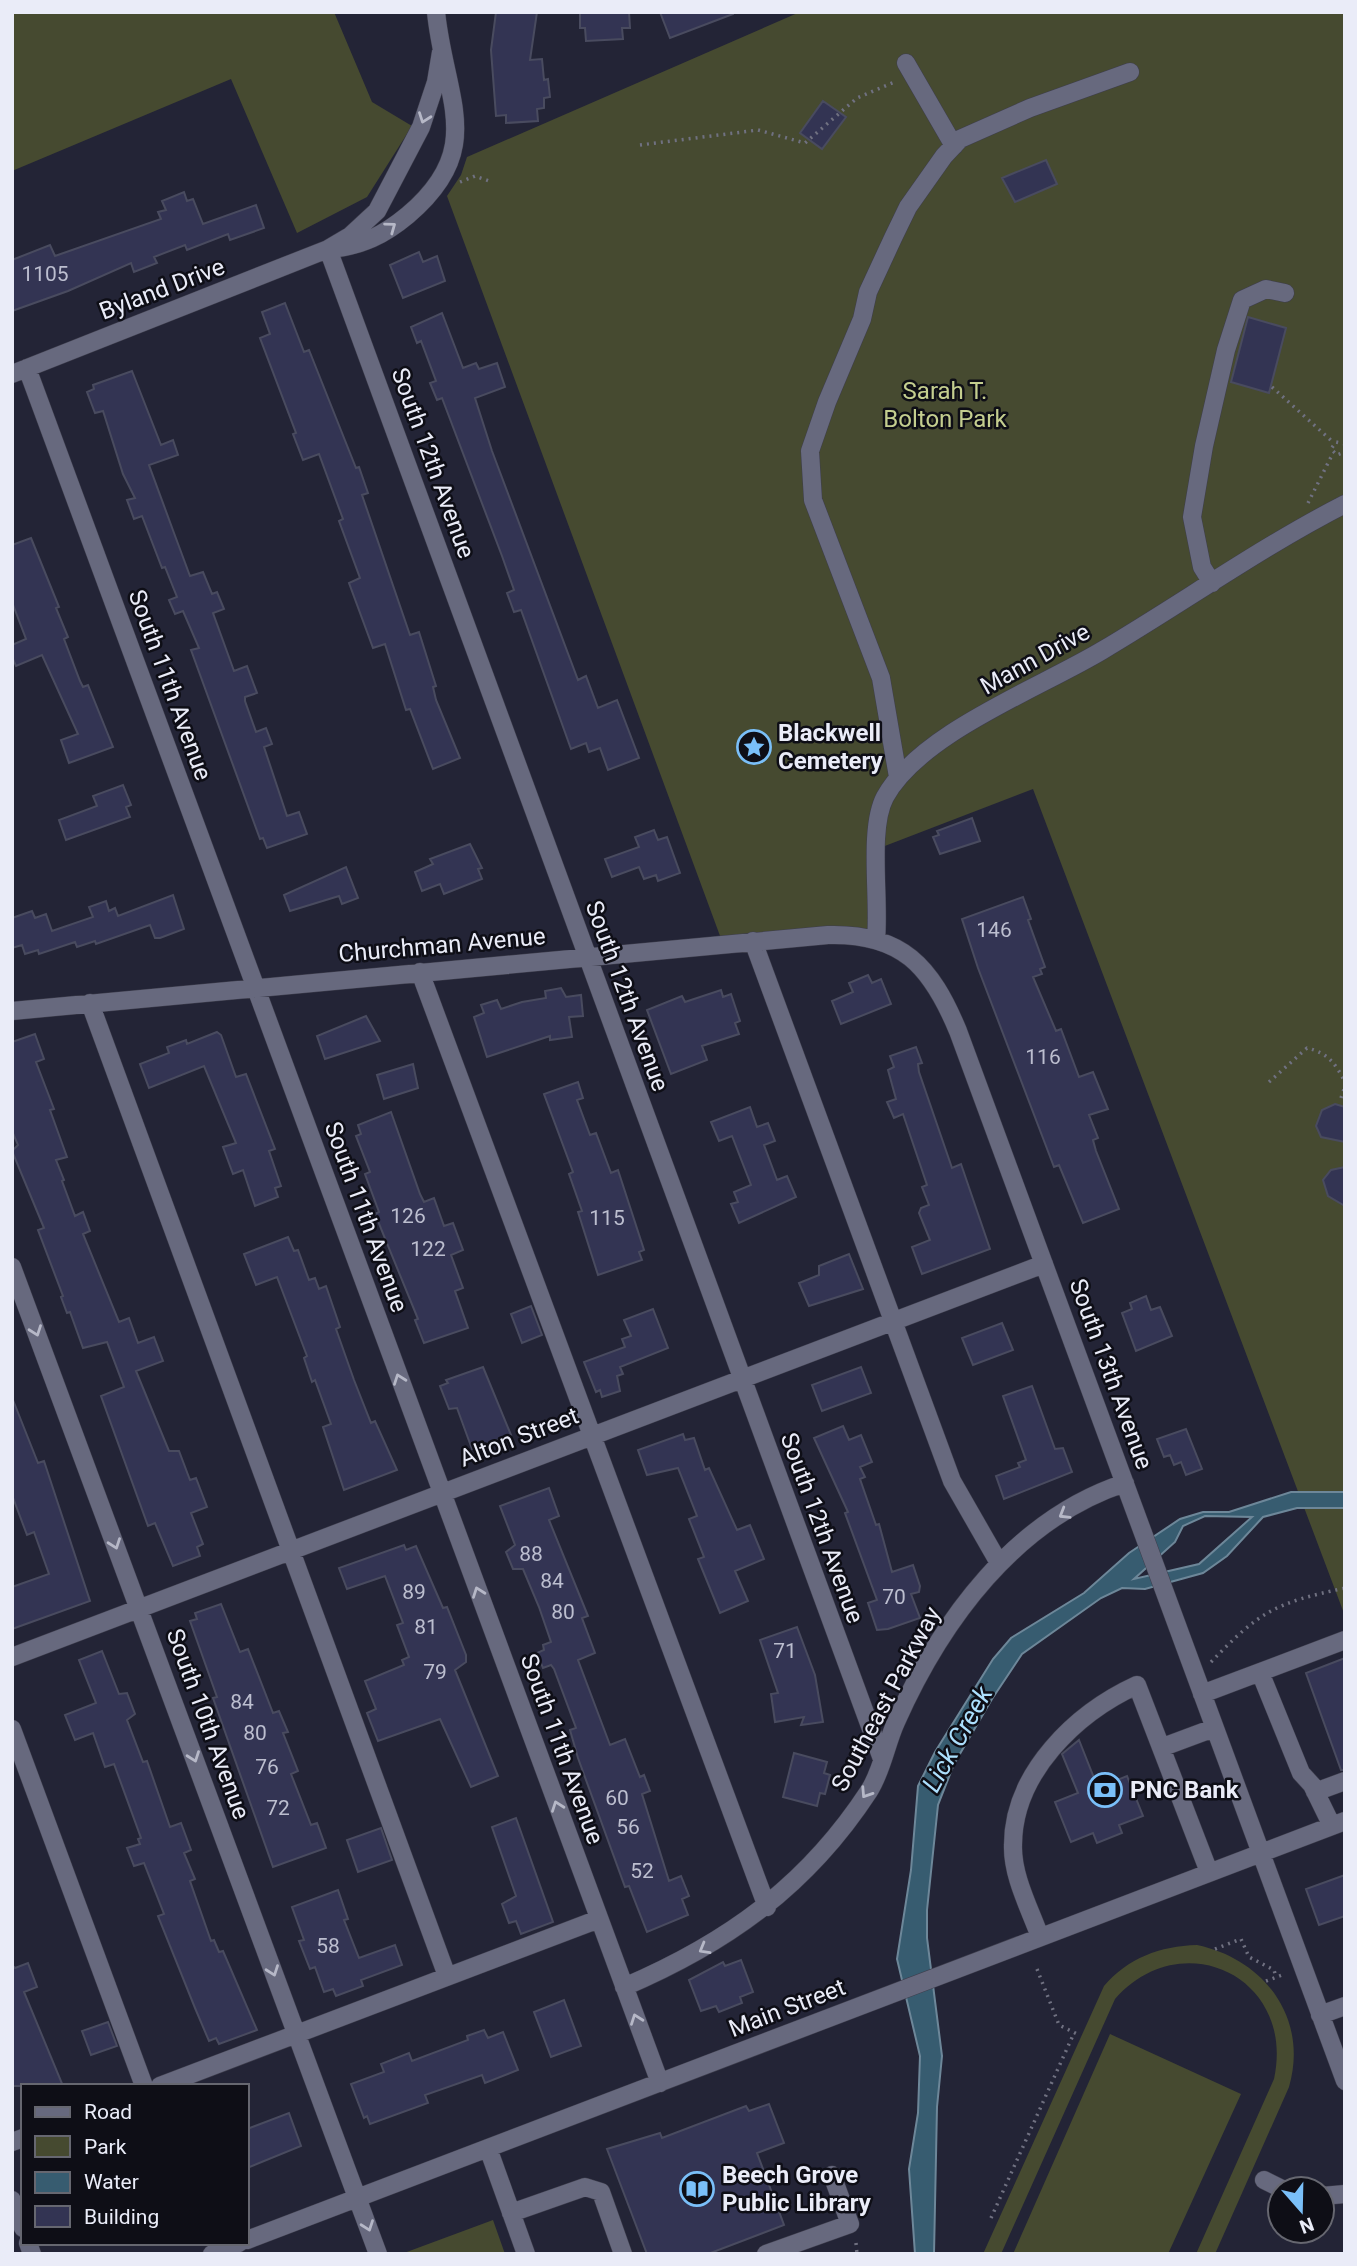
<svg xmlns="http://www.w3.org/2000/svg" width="1357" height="2266" font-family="Roboto,sans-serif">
<rect width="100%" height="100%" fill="#232436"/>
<path fill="#464a30" d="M12 12H334L372 102 412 126 367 197 297 233 231 79 12 171Z
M800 12H1345V1616L1033 789 877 849 876 939 723 944 447 196 461 175 467 157Z
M1197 1945C1264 1959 1309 2018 1289 2087L1215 2254H1196L1274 2079C1296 1977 1182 1923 1115 1999L1001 2254H983L1104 1986C1128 1958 1160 1946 1197 1945Z
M1110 2034 1241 2094 1168 2254H1013Z
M493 2220 505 2254H404V2253Z"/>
<path fill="#375c70" stroke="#6d8799" stroke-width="2" fill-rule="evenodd" d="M1291 1492H1345V1508H1297L1263 1517 1227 1556 1203 1573 1145 1589 1122 1588 1101 1598 1022 1654 992 1699 954 1764 938 1805 927 1910V1938L942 2056 937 2107 934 2254H915L909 2169 918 2113 920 2056 897 1959 911 1870 918 1786 935 1752 993 1659 1011 1638 1084 1593 1129 1553 1180 1519 1203 1512H1229ZM1205 1516 1252 1517 1199 1564 1134 1579 1175 1542 1183 1526Z"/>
<path fill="#333453" stroke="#494b5f" stroke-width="2" d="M496 12H537L530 60 542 59 544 80 548 79 550 97 544 98V108L537 109 538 121 506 123V115L496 116 491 50Z
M580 12H629L630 28H622L623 39 586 41 585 28H580Z
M660 12H733V14L670 38Z
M823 101 846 117 822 149 800 133Z
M1046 160 1057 184 1015 202 1002 178Z
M184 192 187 201 193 199 203 224 256 205 264 228 230 240 228 234 187 250 185 245 154 257 157 263 134 272 131 263 68 291 12 311V260L50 245 55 256 161 219 158 212 166 210 162 201Z
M419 252 423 262 437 256 445 281 403 298 390 265Z
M285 303 304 352 309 350 356 468 359 467 368 493 362 495 410 635 419 632 436 686 433 687 436 700 460 758 433 769 410 709 406 710 385 644 373 648 349 583 360 578 339 521 343 519 319 454 303 460 293 434 296 433 260 338 270 334 262 312Z
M442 313 463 368 476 363 479 369 497 363 505 387 475 398 492 451 578 680 586 676 598 708 617 700 639 758 608 770 600 748 589 752 586 743 571 749 521 610 514 612 507 593 514 590 502 556 442 398 437 400 430 383 436 381 421 341 417 343 411 327Z
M1248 317 1286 328 1269 393 1231 382Z
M132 371 161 445 173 440 178 455 149 465 174 533 190 576 203 572 212 594 217 592 224 609 213 613 234 671 247 666 257 693 245 697V701L256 732 266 728 272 744 264 747 287 816 299 812 307 834 267 848 263 838 260 839 191 650 199 648 183 611 175 614 169 600 177 597 165 567 162 568 142 516 134 519 127 500 135 498 123 474 104 414 103 411 95 413 87 392 94 389 93 385Z
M31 538 59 607 56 608 68 637 64 639 80 681 83 687 88 685 113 747 69 763 61 740 78 734 42 655 16 666 12 657V645L26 639 12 602V545Z
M123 785 131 805 126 807 130 817 66 840 59 820 97 806 93 796Z
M972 818 980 841 940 854 933 837 939 835 937 831Z
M654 830 658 840 667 837 680 873 658 881 656 875 644 879 639 867 612 877 605 859 639 847 635 837Z
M470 844 482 868 478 869 482 879 444 894 440 884 422 891 415 872 433 864 430 859Z
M346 867 358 898 342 904 339 896 290 911 284 895Z
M173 895 184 929 160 938H155L150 925 96 944 95 941 77 947 75 942 39 954 38 950 25 954 22 945 12 948V918L32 911 35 918 46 914 52 931 93 917 89 907 106 901 109 911 115 908 118 916Z
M1023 897 1031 919 1028 920 1045 967 1040 969 1042 974 1033 977 1056 1031 1061 1029 1079 1077 1093 1072 1108 1109 1089 1115 1098 1138 1093 1140 1096 1151 1119 1209 1083 1223 1059 1165 1054 1167 978 968 962 919Z
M868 975 872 983 881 979 891 1004 841 1024 832 1001 853 992 849 983Z
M561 988 566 997 581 995 583 1016 569 1017 572 1037 550 1040V1036L487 1057 474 1017 484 1013 481 1005 497 1000 501 1009 522 1002 546 998 545 991Z
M721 990 723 997 731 994 740 1021 735 1023 739 1034 702 1046 707 1060 671 1074 647 1010 682 996 685 1002Z
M366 1016 380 1041 325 1059 317 1036Z
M217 1032 221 1035 236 1077 246 1074 275 1149 269 1151 281 1186 275 1188 278 1197 255 1206 243 1170 233 1174 223 1147 236 1143 204 1066 149 1088 140 1064 169 1053 167 1047 186 1040 187 1044Z
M35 1034 44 1059 36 1062 54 1109 50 1110 67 1157 56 1160 64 1180 62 1181 75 1216 83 1212 90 1231 83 1234 119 1322 129 1318 138 1343 154 1337 163 1361 136 1371 169 1451H179L190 1480 196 1478 207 1507 191 1513 203 1544 197 1547 200 1556 173 1566 155 1523 148 1526 101 1396 124 1387 107 1342 83 1348 70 1312 67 1313 61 1297 63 1296 38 1230 44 1228 12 1151 18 1145 12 1131V1042Z
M916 1047 922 1063 918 1064 919 1072 952 1168 961 1164 990 1249 922 1274 912 1247 930 1240 919 1213 921 1208 929 1205 922 1187 927 1185 903 1114 894 1118 887 1102 896 1099 888 1070 894 1067 890 1056Z
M413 1064 418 1088 384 1099 377 1075Z
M578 1082 583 1098 577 1100 590 1135 596 1133 611 1173 618 1170 644 1250 639 1252 642 1260 598 1275 578 1212 582 1211 569 1174 573 1172 544 1094Z
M1335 1104 1345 1107V1142L1321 1137 1316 1126 1322 1110Z
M750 1107 757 1127 768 1123 775 1141 764 1145 777 1180 787 1176 796 1197 739 1223 731 1204 738 1202 734 1192 751 1185 732 1136 719 1141 711 1122Z
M391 1112 420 1194 424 1202 434 1198 444 1226 453 1223 463 1250 451 1255 463 1288 455 1291 468 1328 424 1343 415 1320 418 1319 375 1214 379 1212 365 1174 370 1172 356 1136 361 1134 358 1125Z
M1345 1167V1206L1328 1196 1323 1180 1331 1170Z
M288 1237 294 1251 298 1250 309 1280 315 1278 319 1289 326 1286 340 1327 336 1329 354 1380 371 1423 375 1421 397 1470 344 1490 323 1427 331 1424 315 1380 312 1382 304 1358 307 1356 277 1277 256 1285 244 1254Z
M849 1254 863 1289 809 1306 799 1283 819 1275V1266Z
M1146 1296 1151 1310 1160 1307 1172 1336 1136 1351 1122 1313 1132 1309 1130 1303Z
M531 1306 542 1335 522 1343 511 1314Z
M653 1309 668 1348 620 1367 623 1374 617 1376 620 1391 602 1397 600 1390 596 1392 584 1362 625 1347 622 1339 631 1336 624 1320Z
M1002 1323 1013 1350 973 1365 962 1338Z
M483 1367 511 1435 472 1449 457 1408 449 1409 440 1386 448 1383 446 1380Z
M861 1367 871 1393 822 1411 812 1385Z
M1032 1386 1055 1449 1063 1448 1072 1472 1004 1499 996 1476 1020 1467 1018 1463 1026 1460 1003 1396Z
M13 1400 38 1463 44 1461 90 1601 12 1629V1587L49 1574 34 1532 27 1535 12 1495Z
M843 1426 849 1440 861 1435 872 1462 860 1467 865 1477 860 1479 876 1525 879 1524 892 1572 913 1565 920 1586 919 1592 911 1594 920 1618 888 1629 877 1630 868 1603 877 1600 845 1513 848 1512 814 1438Z
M1186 1429 1202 1469 1186 1475 1181 1462 1174 1465 1170 1455 1164 1457 1157 1439Z
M683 1434 685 1440 694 1438 705 1470 709 1468 737 1530 750 1525 764 1559 735 1571 748 1601 720 1613 698 1559 704 1557 689 1519 697 1516 678 1468 647 1475 638 1450Z
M549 1488 559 1516 549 1520 588 1616 582 1618 595 1653 578 1660 610 1745 625 1739 640 1777 644 1775 650 1791 642 1794 669 1881 681 1876 689 1896 682 1899 688 1915 647 1932 629 1886 625 1887 578 1758 570 1730 576 1728 554 1669 551 1665 543 1668 537 1653 544 1650 543 1645 551 1642 539 1607 523 1569H513L506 1552 515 1545 500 1506Z
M404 1545 406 1550 416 1546 443 1608 447 1607 466 1655V1662L455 1670 498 1776 471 1787 440 1719 378 1741 367 1713 376 1709 365 1681 404 1665 402 1660 409 1657 397 1625 403 1623 385 1576 347 1589 339 1568Z
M221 1604 240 1652 248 1649 273 1713 279 1711 288 1732 283 1733 298 1771 291 1774 311 1825 317 1823 326 1848 273 1867 213 1698 217 1697 190 1621 197 1619 195 1613Z
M797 1627 815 1675 823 1722 801 1725 804 1717 775 1722 771 1694 778 1693 760 1640Z
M102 1651 119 1694 127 1693 135 1714 127 1720 143 1762 147 1761 170 1827 181 1823 191 1850 184 1853 195 1879 190 1881 211 1941 214 1940 219 1952 223 1951 257 2030 219 2044 216 2038 209 2041 195 2008 158 1916 164 1914 144 1863 134 1866 127 1848 140 1844 138 1839 141 1838 114 1764 105 1767 93 1733 75 1740 65 1715 96 1703 79 1660Z
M1345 1658V1770H1341L1306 1673Z
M1079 1740 1098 1788 1127 1776 1143 1816 1119 1825 1122 1833 1097 1843 1093 1833 1071 1842 1055 1802 1078 1793 1062 1754Z
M794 1753 827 1762 824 1773 830 1775 825 1794 820 1793 817 1806 783 1797Z
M516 1818 553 1922 521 1934 516 1921 509 1923 502 1904 516 1896 492 1827Z
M381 1828 392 1860 358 1872 347 1840Z
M1345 1875V1916L1319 1925 1306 1889Z
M338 1890 348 1919 344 1920 359 1958 395 1945 402 1965 361 1980 363 1986 336 1996 333 1989 324 1992 315 1967 310 1969 299 1941 304 1940 292 1907Z
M741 1960 753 1992 740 1997 742 2003 719 2012 716 2006 701 2011 689 1980 723 1962 725 1966Z
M28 1963 37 1987 24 1992 63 2086H12V1965L15 1968Z
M564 2000 581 2046 551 2057 534 2012Z
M108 2022 117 2046 91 2055 82 2031Z
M484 2030 488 2038 503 2032 518 2070 485 2083 482 2075 425 2095 428 2103 370 2124 367 2116 364 2118 351 2084 384 2072 381 2064 409 2053 412 2061 468 2040 467 2036Z
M769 2104 784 2143 757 2153 784 2225 708 2254H647L607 2149 660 2133 662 2138 746 2106 749 2111Z
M289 2113 301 2146 247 2168V2129Z"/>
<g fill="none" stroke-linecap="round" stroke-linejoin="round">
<g stroke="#3e3e4d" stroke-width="19">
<path id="minor" d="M906 63 954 146
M328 249 882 1759
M331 249C362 246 384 235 408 215 487 148 445 100 436 12
M27 368 660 2083
M12 374 328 249 350 236 377 211 421 127 436 82 441 52
M1212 583 1202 567 1192 517 1204 446 1226 350 1242 300 1266 289 1285 293
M898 777 881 678 813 500 810 451 827 402 862 319 868 292 893 238 908 207 944 156 960 139 1030 108 1130 72
M876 939C880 900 868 829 885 797 920 733 1040 688 1103 650 1184 602 1261 547 1345 504
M753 941 952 1481 999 1563
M420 972 767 1907
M90 1003 447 1976
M12 1011 828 935C902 933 931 966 958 1031L1345 2081
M12 1267 378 2254
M12 1657 1044 1264
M1260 1672 1301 1773 1312 1785 1332 1826
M1202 1694 1345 1640
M12 1729 144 2086
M1163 1747 1214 1728
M1315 1792 1345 1781
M1040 1937C1030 1909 1012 1876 1013 1845 1013 1773 1076 1713 1137 1685L1209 1872
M624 1987C727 1943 807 1886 869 1791 882 1771 886 1744 896 1722 941 1621 1015 1519 1125 1483
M1320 2015 1345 2006
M160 2086 599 1919
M12 2142 23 2138
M488 2148 526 2254
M1264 2180 1282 2189
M1322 2196 1345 2194
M12 2200 23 2228
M511 2213 585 2187 601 2192 623 2254
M247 2240 1345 1821
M28 2243 32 2254
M212 2254 239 2243
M766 2254 850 2224 832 2175"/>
</g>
<path stroke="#707181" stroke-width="3.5" stroke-dasharray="2 5" stroke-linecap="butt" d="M640 145 758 130 805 143 857 98 897 81
M460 182 475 176 492 182
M1272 387 1334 443
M1345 444 1336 442 1331 449 1337 455 1345 452
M1308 503 1333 453
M1269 1082 1307 1048C1328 1053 1335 1063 1345 1082
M1341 1098 1345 1086
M1345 1142V1158
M1211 1662C1260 1611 1275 1603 1345 1588
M1215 1949 1241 1939 1249 1957 1274 1970 1276 1977
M1037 1969 1059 2025 1079 2035
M1266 1981 1285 1974
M991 2218 1074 2033
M856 2243 857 2254"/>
<use href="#minor" stroke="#67697e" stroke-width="18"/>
</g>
<defs><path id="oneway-chevron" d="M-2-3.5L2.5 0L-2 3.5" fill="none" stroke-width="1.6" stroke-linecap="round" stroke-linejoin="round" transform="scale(1.75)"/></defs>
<g stroke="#b6b8c7">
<use href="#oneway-chevron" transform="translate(424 118) rotate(110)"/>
<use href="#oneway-chevron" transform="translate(391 227) rotate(-36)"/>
<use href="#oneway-chevron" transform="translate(36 1331) rotate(70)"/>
<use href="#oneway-chevron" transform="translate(399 1379) rotate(-110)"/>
<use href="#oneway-chevron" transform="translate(1064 1514) rotate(149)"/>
<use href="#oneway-chevron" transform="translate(115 1544) rotate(70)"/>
<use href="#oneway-chevron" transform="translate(478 1592) rotate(-110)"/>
<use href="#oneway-chevron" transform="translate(194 1757) rotate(70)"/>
<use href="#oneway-chevron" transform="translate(866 1793) rotate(123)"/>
<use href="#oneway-chevron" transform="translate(557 1806) rotate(-110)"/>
<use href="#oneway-chevron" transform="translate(704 1949) rotate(150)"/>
<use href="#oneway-chevron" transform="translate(273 1971) rotate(70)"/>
<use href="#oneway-chevron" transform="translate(636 2019) rotate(-110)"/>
<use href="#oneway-chevron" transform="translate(368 2226) rotate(70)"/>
</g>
<defs>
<g id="sight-ring" transform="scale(1.75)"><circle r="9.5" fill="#0e0e16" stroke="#7abff8" stroke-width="1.5"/><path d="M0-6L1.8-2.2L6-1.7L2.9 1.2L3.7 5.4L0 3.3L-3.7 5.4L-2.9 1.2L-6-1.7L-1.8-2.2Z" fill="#7abff8"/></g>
<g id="bank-ring" transform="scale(1.75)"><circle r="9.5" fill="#0e0e16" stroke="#7abff8" stroke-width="1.5"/><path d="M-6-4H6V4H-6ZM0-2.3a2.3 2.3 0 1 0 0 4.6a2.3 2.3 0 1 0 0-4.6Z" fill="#7abff8"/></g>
<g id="library-ring" transform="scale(1.75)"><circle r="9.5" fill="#0e0e16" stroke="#7abff8" stroke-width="1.5"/><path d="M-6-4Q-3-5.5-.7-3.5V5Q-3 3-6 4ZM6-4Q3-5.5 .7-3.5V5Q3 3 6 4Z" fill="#7abff8"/></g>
</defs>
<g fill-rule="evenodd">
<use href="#sight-ring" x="754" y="747"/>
<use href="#bank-ring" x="1105" y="1790"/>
<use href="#library-ring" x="697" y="2189"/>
</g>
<g text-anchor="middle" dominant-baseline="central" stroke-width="5" stroke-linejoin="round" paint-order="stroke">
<g font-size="21" fill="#bcbecf">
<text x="45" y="274">1105</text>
<text x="994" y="930">146</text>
<text x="1043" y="1057">116</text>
<text x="408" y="1216">126</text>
<text x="607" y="1218">115</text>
<text x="428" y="1249">122</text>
<text x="531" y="1554">88</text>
<text x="552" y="1581">84</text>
<text x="414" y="1592">89</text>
<text x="894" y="1597">70</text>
<text x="563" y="1612">80</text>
<text x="426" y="1627">81</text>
<text x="785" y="1651">71</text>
<text x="435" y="1672">79</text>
<text x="242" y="1702">84</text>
<text x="255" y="1733">80</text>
<text x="267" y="1767">76</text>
<text x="617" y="1798">60</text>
<text x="278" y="1808">72</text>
<text x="628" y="1827">56</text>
<text x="642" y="1871">52</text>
<text x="328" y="1946">58</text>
</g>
<g font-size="24" fill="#eaecf8" stroke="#0e0e16">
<text transform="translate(162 289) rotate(-21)">Byland Drive</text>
<text transform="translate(433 463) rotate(70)">South 12th Avenue</text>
<text transform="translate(1035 659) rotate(-29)">Mann Drive</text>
<text transform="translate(170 685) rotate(70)">South 11th Avenue</text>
<text transform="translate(442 945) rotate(-5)">Churchman Avenue</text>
<text transform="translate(627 996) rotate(70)">South 12th Avenue</text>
<text transform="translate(366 1217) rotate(70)">South 11th Avenue</text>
<text transform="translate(1111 1374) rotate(70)">South 13th Avenue</text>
<text transform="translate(519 1437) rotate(-21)">Alton Street</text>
<text transform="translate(822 1528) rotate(70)">South 12th Avenue</text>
<text transform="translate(886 1699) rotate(-62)">Southeast Parkway</text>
<text transform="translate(208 1724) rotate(70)">South 10th Avenue</text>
<text transform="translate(562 1749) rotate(70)">South 11th Avenue</text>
<text transform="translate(787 2008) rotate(-21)">Main Street</text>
</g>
<g font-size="24" fill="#c4ce8f" stroke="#0e0e16">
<text x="945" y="391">Sarah T.<tspan x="945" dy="28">Bolton Park</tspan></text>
</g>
<g font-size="24" font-weight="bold" fill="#eaecf8" stroke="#0e0e16" text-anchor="start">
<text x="778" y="733">Blackwell<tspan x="778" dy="28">Cemetery</tspan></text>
<text x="1130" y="1790">PNC Bank</text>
<text x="722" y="2175">Beech Grove<tspan x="722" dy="28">Public Library</tspan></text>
</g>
<g font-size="26" font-style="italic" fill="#acdffd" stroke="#0e0e16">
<text transform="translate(957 1739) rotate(-61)">Lick Creek</text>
</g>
</g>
<rect width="1357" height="2266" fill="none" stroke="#eaecf8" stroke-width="28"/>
<rect x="21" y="2084" width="228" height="161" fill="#0e0e16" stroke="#666770" stroke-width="2"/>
<rect x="35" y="2107" width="35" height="10" fill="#67697e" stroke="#666770" stroke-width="2"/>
<text x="84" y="2119" font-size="21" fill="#eaecf8">Road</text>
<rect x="35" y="2136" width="35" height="21" fill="#464a30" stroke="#666770" stroke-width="2"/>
<text x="84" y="2154" font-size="21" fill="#eaecf8">Park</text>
<rect x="35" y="2172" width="35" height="21" fill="#375c70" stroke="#666770" stroke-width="2"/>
<text x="84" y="2189" font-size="21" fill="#eaecf8">Water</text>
<rect x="35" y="2206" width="35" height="21" fill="#333453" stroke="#666770" stroke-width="2"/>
<text x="84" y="2224" font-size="21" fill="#eaecf8">Building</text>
<g transform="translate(1301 2210) rotate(160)"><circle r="33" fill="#0e0e16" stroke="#666770" stroke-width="2"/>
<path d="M0-5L12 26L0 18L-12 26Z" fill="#7abff8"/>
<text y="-10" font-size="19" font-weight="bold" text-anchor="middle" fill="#eaecf8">N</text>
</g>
</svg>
